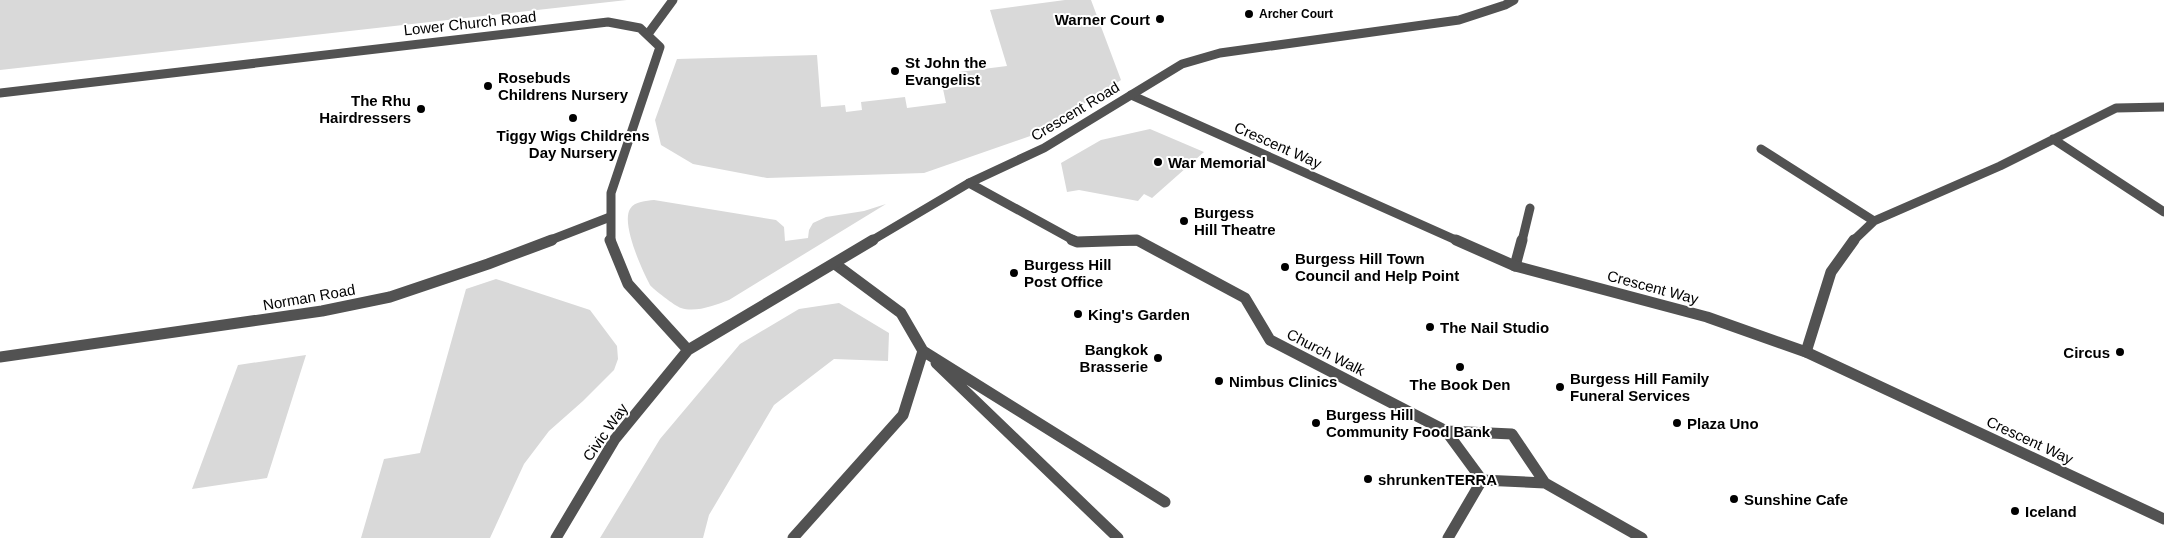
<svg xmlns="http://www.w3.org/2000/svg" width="2164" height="538" font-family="Arial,sans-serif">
<rect width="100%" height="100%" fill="#fff"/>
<path fill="#d9d9d9" d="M0 0H627L0 70Z
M1065 0H1091L1121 80 1036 134 924 173 767 178 693 164 661 145 655 120 677 59 817 55 821 107 845 105 846 112 862 110 861 102 905 97 907 108 946 103 943 89 962 86 959 72 1007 66 990 10Z
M1150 129 1204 152 1152 198 1144 194 1138 201 1079 190 1067 192 1061 163 1101 140Z
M654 200 776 220 784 227 785 241 808 238 809 230 813 223 826 217 864 211 886 204 729 300C715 305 696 313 681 308 675 306 653 289 650 285 642 270 621 224 630 209 635 201 646 201 654 200Z
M496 279 590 310 617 346 618 359 614 370 583 401 549 431 524 464 490 538H361L384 459 420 453 466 289Z
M839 303 889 333 888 361 834 359 774 405 709 515 703 538H600L660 439 740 344 799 309Z
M306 355 267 478 192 489 238 365Z"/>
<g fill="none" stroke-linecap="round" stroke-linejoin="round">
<path stroke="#525252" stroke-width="9" d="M2053 139 2164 212
M1761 149 1874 221
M1522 241 1530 208
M1853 241 1874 221 2000 166 2116 108 2164 107"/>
<path stroke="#525252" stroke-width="11" d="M1515 266 1522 240
M923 351 1165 502
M1806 352 1831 272 1854 240
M936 363 1118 538
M793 538 903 415 923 351 901 313 835 264"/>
<path stroke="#525252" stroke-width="9" d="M969 183 1075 241
M1114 241H1138"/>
<path stroke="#525252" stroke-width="11" d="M1072 240 1077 242 1137 240 1245 298 1270 340 1446 431 1512 434 1545 483 1642 538
M1446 431 1482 480 1448 538
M1482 480 1545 483"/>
<path stroke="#525252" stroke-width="9" d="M648 34 673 0
M1131 95 1458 241
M548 241 610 217"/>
<path stroke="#525252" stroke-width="11" d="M1456 240 1515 266 1707 317 1806 352 2164 519
M0 357 322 311 390 297 488 264 552 240"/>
<path stroke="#525252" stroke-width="9" d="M0 93 608 22 640 28 660 47 611 193V241
M871 241 969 183 1044 148 1182 64 1220 53 1459 20 1505 5 1514 0"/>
<path stroke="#525252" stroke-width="11" d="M610 240 628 284 688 350
M556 538 615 439 688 350 873 240"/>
</g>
<g fill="#000" stroke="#fff" stroke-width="2">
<circle cx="1249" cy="14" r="5"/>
<circle cx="1160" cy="19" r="5"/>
<circle cx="895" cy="71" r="5"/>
<circle cx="488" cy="86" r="5"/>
<circle cx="421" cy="109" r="5"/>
<circle cx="573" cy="118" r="5"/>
<circle cx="1158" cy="162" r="5"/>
<circle cx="1184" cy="221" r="5"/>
<circle cx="1285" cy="267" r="5"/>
<circle cx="1014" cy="273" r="5"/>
<circle cx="1078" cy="314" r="5"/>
<circle cx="1430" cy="327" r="5"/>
<circle cx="2120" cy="352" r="5"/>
<circle cx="1158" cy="358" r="5"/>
<circle cx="1460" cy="367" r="5"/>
<circle cx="1219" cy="381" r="5"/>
<circle cx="1560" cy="387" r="5"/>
<circle cx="1316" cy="423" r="5"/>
<circle cx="1677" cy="423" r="5"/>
<circle cx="1368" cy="479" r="5"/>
<circle cx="1734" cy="499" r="5"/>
<circle cx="2015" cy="511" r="5"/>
</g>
<g text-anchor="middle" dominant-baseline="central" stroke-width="4" stroke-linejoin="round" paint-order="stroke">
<g font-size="12" font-weight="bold" fill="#000" stroke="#fff" text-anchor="start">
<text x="1259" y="14">Archer Court</text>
</g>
<g font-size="15" font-weight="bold" fill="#000" stroke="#fff" text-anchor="start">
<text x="1150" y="19" text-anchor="end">Warner Court</text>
<text x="905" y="62">St John the<tspan x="905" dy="17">Evangelist</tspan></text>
<text x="498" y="77">Rosebuds<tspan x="498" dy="17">Childrens Nursery</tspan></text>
<text x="411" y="100" text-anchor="end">The Rhu<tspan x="411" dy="17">Hairdressers</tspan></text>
<text x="573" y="135" text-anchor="middle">Tiggy Wigs Childrens<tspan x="573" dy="17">Day Nursery</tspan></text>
<text x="1168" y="162">War Memorial</text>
<text x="1194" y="212">Burgess<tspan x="1194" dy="17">Hill Theatre</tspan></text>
<text x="1295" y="258">Burgess Hill Town<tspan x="1295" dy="17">Council and Help Point</tspan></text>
<text x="1024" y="264">Burgess Hill<tspan x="1024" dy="17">Post Office</tspan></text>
<text x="1088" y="314">King's Garden</text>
<text x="1440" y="327">The Nail Studio</text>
<text x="1148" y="349" text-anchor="end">Bangkok<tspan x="1148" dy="17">Brasserie</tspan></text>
<text x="2110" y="352" text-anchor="end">Circus</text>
<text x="1570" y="378">Burgess Hill Family<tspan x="1570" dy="17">Funeral Services</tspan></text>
<text x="1229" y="381">Nimbus Clinics</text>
<text x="1460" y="384" text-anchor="middle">The Book Den</text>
<text x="1326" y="414">Burgess Hill<tspan x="1326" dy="17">Community Food Bank</tspan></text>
<text x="1687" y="423">Plaza Uno</text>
<text x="1378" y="479">shrunkenTERRA</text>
<text x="1744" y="499">Sunshine Cafe</text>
<text x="2025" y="511">Iceland</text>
</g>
<g font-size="15" fill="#000" stroke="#fff">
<text transform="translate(470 23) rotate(-6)">Lower Church Road</text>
<text transform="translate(1075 111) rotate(-31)">Crescent Road</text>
<text transform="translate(1278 145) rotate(24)">Crescent Way</text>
<text transform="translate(1653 287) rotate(15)">Crescent Way</text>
<text transform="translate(309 297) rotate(-10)">Norman Road</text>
<text transform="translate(1326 352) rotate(27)">Church Walk</text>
<text transform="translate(605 432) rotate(-55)">Civic Way</text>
<text transform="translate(2030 440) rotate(25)">Crescent Way</text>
</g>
</g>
</svg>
